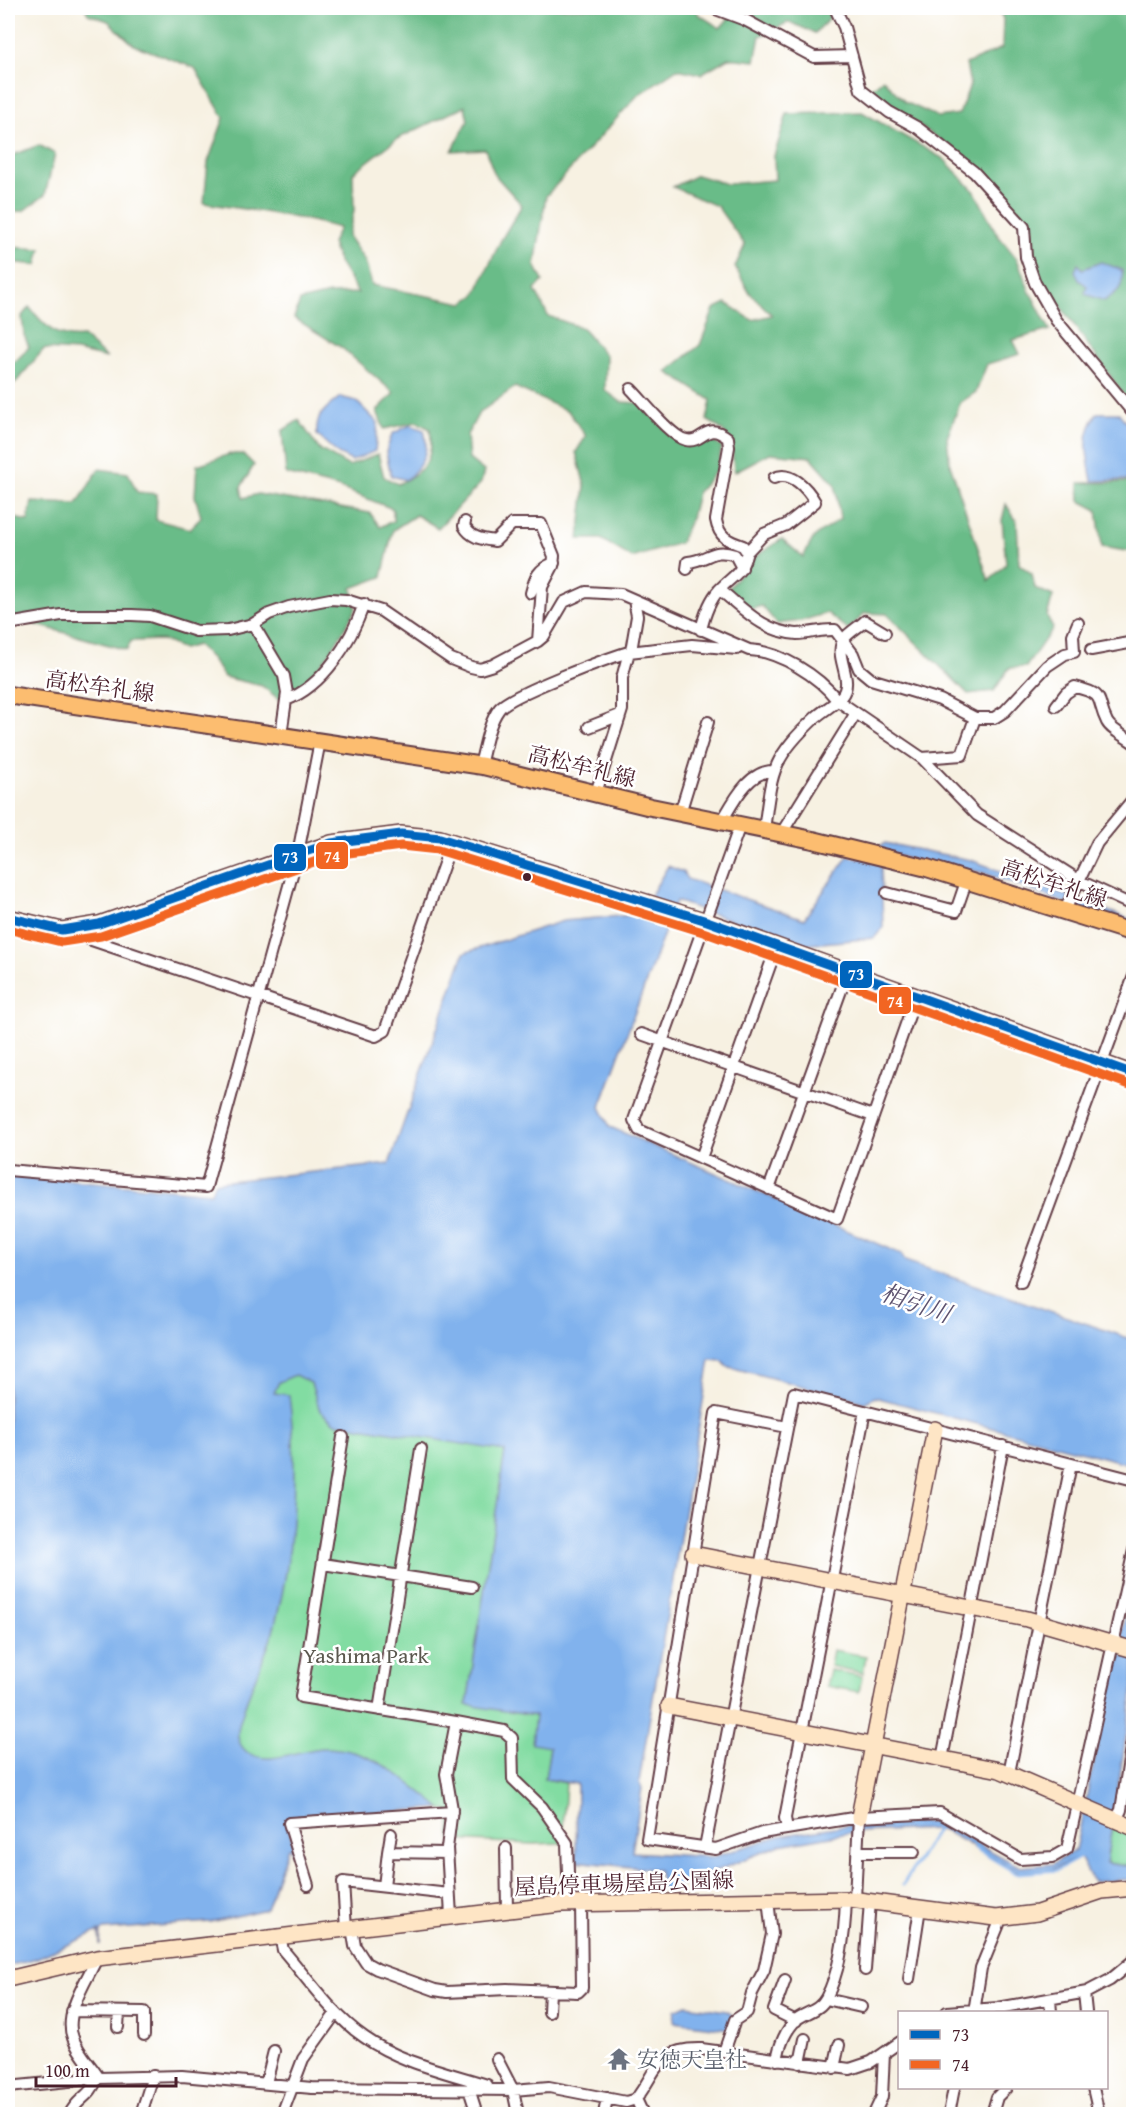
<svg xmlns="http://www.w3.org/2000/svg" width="1141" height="2122" font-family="'Gentium Book Plus','Noto Serif JP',serif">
<rect width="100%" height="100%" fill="#fff"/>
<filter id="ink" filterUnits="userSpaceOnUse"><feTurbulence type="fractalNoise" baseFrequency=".0167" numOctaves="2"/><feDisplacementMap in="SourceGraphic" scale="12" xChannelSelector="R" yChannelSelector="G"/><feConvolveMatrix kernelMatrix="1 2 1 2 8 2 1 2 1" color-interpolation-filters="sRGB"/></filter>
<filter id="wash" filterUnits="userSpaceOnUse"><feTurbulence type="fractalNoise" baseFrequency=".008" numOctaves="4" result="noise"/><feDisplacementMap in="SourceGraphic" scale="24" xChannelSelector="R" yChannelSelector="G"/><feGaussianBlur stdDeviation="1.35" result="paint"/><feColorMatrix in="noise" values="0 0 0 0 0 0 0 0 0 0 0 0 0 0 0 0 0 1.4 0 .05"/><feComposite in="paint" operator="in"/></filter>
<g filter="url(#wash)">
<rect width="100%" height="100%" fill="#f7f1e2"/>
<path fill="#82dca2" stroke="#667e66" stroke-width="1.5" d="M299 1373 507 1450 467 1704 535 1716 550 1747 545 1779 566 1783 562 1843 532 1844 451 1840 449 1811 270 1771 230 1743 271 1394 282 1377Z
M833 1650 866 1656 863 1673 830 1666Z
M830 1670 862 1676 859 1692 826 1686Z
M1112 1825 1133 1835V1867L1106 1863Z"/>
<path fill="#69bc88" stroke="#5a6e5a" stroke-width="1.5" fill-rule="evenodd" d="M85 8H696L698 14 720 28 737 9 795 11V8H824L831 17 815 33 789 22 760 36 755 61 728 58 701 74 677 69 638 95 546 196 535 265 543 281 535 290 548 316 582 328 606 356 605 390 621 402 639 403 681 444 712 441 722 447 717 470 697 493 691 518 680 543 632 558 601 539H579L585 486 576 452 586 436 568 411 515 387 479 413 467 435 469 459 484 471 481 483 438 528 416 515 393 530 382 577 352 588 356 609C336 644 317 680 280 700L262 686 224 677 212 659 197 645 183 649 162 640 131 641 127 650 8 617V495L11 496 14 518 28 521 32 502 77 504 99 469 128 473 137 492 157 494 156 520 190 529 201 517 195 496 197 465 230 454H243L254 465 241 487 243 498 258 494 370 513 380 527 393 521V509L340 488 286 474 282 431 299 420 319 449 349 466 378 454 384 477 398 484C426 471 434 459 430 429L417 422 384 429 377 411 394 393 342 348 294 318 300 301 329 294 358 293 338 261 332 243 339 228C295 215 249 210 204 203L208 162 224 118 195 68 134 45 108 21 88 14ZM465 106 468 121 452 151 485 149 495 175 522 205 501 240 475 295 463 303 372 285 365 261 348 236 354 211 353 173 397 139Z
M998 8H1133V408L1059 304 1042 285 1032 257V228C1015 209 999 186 979 169 945 139 904 120 871 89L883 79 905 102 938 117 959 114 970 85 966 64 1002 48 1003 19Z
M862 112 944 159 975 192 997 234 1017 259 1029 290 1050 330 1013 340 1020 354 987 364 976 392 960 403 947 438 950 464 989 581 1006 564 1002 520 1006 504 1017 522 1019 564 1032 574 1035 588 1053 596 1047 616 1053 628 1026 667 1009 668 994 691 968 694 887 614 865 613 848 630 827 613 801 621 777 624 762 606 747 610 728 589 750 560 782 539 803 557 814 537 840 519 835 484 811 457 770 453 734 472C732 445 733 434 707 420L711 400 667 372 700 345 714 309 726 303 752 320 772 315 749 292 735 267 745 245 717 206 673 187 697 175 727 184 775 180 774 156 787 114Z
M39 145 55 154 45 195 23 211 8 212V157Z
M8 247 41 249 37 265 10 262 8 265Z
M29 307C46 326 56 340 83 337L107 358 76 351 44 349 17 381 8 388V362L16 361 29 347 24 335 22 316Z
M1133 482V552L1102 547 1097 510 1080 501 1079 483Z"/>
<path fill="#81b2ed" stroke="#66688c" stroke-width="1.5" d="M1101 262 1122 270C1124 288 1118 292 1104 301L1085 294 1087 286 1079 280 1075 271 1078 264 1083 269Z
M340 397 356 401 378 423 375 451 352 461 338 454 317 435C315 415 325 409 340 397Z
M1097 413H1119L1133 432V480L1092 481C1087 453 1081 438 1097 413Z
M410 425 424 430C430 452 423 465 406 480L391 476 386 452 392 434Z
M885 843 971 860 1133 920V928L984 873 966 869 936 867 895 855 881 866 883 928 874 938 802 945 676 901 600 1107 610 1127 901 1254 905 1261 1134 1340 1133 1465 875 1397 864 1403 841 1394 836 1395 726 1366 723 1361 710 1360 639 1782 642 1788 632 1852 713 1857 779 1836 854 1824 938 1822 1020 1867 1053 1864 1075 1850 1133 1581V1692L1106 1863 1133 1867V1879L1093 1882 1080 1857 1053 1869 1019 1872 941 1829 854 1832 780 1845 664 1892 658 1870 576 1861 577 1784 545 1779 550 1747 532 1744 535 1716 467 1705 505 1451 335 1423 320 1411 311 1383 295 1375 279 1382 274 1393 289 1395C299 1474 294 1562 271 1638 264 1660 236 1719 238 1737 239 1743 242 1748 247 1752 270 1768 302 1747 327 1748 373 1749 407 1781 441 1808L287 1819 303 1885 290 1848H288L266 1909 210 1922 104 1930 101 1931 100 1945 99 1931 37 1958 8 1966V1174L211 1193 214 1183 219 1182 389 1164 464 953 563 921 631 915 634 910 641 912 668 866 683 872 687 879 804 919 848 856 859 859Z
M686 2005 727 2011 733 2016 728 2029 674 2022 675 2010Z"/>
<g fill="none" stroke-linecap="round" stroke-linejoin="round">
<path stroke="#81b2ed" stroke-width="3" d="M975 1848 1016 1873 1057 1870 1084 1855
M903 1885 937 1829"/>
</g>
</g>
<g filter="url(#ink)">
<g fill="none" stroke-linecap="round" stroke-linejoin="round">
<g stroke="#643e46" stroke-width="14">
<path id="street" d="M713 8 745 20 814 57 852 56
M835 8 844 27 861 90 889 112 918 128 974 172 1024 227 1026 257 1035 283 1056 320 1134 414
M631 389C643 401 671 437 686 440 704 444 705 420 728 438L729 447 716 520C719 537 728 541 743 546L747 552C740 577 735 573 719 590 710 600 704 617 701 630
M465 522 464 526C471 538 481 539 495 541L512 524H541L554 556 553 566 542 587 538 641
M747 552 764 534 786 525 815 502C807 488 791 470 774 478
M687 569 688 562C709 560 712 547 735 555L742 568
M720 590C744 609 763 632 797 634 810 634 821 629 835 630L853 654 859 669 871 679 940 700 975 718H994L1005 711 1047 666 1065 654 1074 652 1073 635 1078 623
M531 593C535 577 538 569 554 563
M8 624 61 615H132L150 616 196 631 228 630 253 624 269 614 289 607 330 599 346 600 381 611 451 659 471 667 480 669 493 665 538 641 544 636 564 602 586 592 621 594 749 650C779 651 819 676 837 700L922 758 977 815 1080 881 1134 906
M253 624 284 676 287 693 281 735
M1091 650 1134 642
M631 651 637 616 634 600
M286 700C324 686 351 641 364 604
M1056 706 1066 693 1075 687C1107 695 1095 698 1107 722 1111 730 1126 737 1134 743
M589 727 620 715
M922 758 962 755 975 718
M480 765C485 747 488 724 499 709 509 695 608 658 629 652
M596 793 622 710V678L629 652 692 645 737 649
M680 813 708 722
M722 821C733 803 748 771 773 771
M740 825 634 1120 639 1130 837 1219 916 996
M764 830C772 771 771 759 816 717 824 710 835 704 841 697 856 680 832 656 844 639 849 632 859 627 865 621L885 633
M781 834 856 713
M887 893 956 911 967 879
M1065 910 1097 843 1134 798
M65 931 376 1036 385 1031 452 841
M641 1034 873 1116
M701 1158 777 946
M8 1170 206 1187 298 853 320 741
M769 1189 848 971
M1021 1282 1134 976
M787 1427 716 1413 647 1839 716 1849 762 1833 859 1817 940 1813 1020 1859 1053 1857 1067 1849 1134 1550
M343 1437 301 1697 456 1722 446 1774 452 1809 447 1848 451 1916
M323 1564 472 1587
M379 1710 421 1449
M456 1722 504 1731 512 1738 513 1779 542 1807 567 1843 569 1903
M942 1759 1003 1446
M1009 1773 1071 1464
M1116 1820 1121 1810 1134 1729
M787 1829 785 1818 865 1411
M705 1847 794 1393 1134 1480
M506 1848 507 1910
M388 1852 391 1834
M858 1852H914
M308 1885 289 1823 452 1812
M384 1886 388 1852 447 1853
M855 1899 859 1817
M352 1928 355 1946 366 1963 377 1969 435 1990 447 1992 507 1989 578 1992 582 1988 581 1903
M346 1929 343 1882 449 1894
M280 1936 283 1950C308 1979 332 2015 364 2037 399 2062 446 2072 487 2085
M97 1958C87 1980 63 2014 73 2038 78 2053 91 2065 99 2078
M865 1970 870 1901
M909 1979 920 1908
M785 1980 774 2010 796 2021
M1084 1993 1086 2012
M826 1999 861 2007
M1050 2000 1051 2012
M72 2011 144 2012V2035
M549 2012 550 1991
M947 2012 998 2008 1087 1992 1110 1980 1134 1960
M974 2012 981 1968 999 1924 998 1918
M118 2027 119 2012
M724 2052 735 2020 747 2012 752 1993 764 1970 772 1934 768 1900
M497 2059 513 2090 518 2114
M777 2060C779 2046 786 2029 797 2019 807 2012 820 2010 826 1998 841 1970 845 1929 846 1899
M800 2063 805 2039
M834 2068 839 2045
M266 2083 274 2051
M8 2087 99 2078 182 2076 312 2088 513 2090 549 2087 626 2102 636 2099C658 2071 655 2048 701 2049L850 2069 871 2062 900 2042
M1093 2088 1099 2114
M469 2089 477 2114
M636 2099 643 2114
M70 2114C77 2098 91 2097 97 2078
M141 2114 153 2076
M282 2114 303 2059 336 2013
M604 2114 607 2098
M874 2114 882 2097 884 2053
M949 2114 954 2088
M992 2114 997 2097 1006 2088"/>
</g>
<g stroke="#643e46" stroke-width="18">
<path id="secondary" d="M8 917 62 930 99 924 331 843 401 834 440 838 707 921 1134 1074
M693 1554 1027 1619 1134 1650
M669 1706 1000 1770 1134 1828
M859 1817 935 1429
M8 1979 97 1958 561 1904 850 1899 996 1918 1037 1913 1102 1891 1134 1888"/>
</g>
<g stroke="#643e46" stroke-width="20">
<path id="primary" d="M8 695 483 766 651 807 813 840 927 868 1134 933"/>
</g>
<use href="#street" stroke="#fff" stroke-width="10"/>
<use href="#secondary" stroke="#fee5c5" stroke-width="15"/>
<use href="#primary" stroke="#fcbd6f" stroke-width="16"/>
<g stroke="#fff" stroke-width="14">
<path id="bus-1" d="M8 917 62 930 99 924 331 843 401 834 440 838 707 921 1134 1074"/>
</g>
<g stroke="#fff" stroke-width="14">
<path id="bus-2" d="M8 929 62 942 101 936 334 855 401 846 438 850 703 932 1130 1085"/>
</g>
<use href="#bus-1" stroke="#0065bd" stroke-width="9"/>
<use href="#bus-2" stroke="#f26522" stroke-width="9"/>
</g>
</g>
<defs>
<g id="temple-bare" transform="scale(1.8)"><path d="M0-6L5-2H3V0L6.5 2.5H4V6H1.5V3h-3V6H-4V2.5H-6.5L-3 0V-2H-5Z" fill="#6b7280" stroke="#fff" stroke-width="2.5" paint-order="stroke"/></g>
</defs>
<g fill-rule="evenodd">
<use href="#temple-bare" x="619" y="2059"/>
</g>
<circle fill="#4a1f2b" stroke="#fff" stroke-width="2" cx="527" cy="877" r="5"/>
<g text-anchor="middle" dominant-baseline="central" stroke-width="5" stroke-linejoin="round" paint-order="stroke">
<g font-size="22" fill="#4a1f2b" stroke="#fff">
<text transform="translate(100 686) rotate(8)">高松牟礼線</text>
<text transform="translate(582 766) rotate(14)">高松牟礼線</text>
<text transform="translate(1054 883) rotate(18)">高松牟礼線</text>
<text transform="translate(624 1883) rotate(-2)">屋島停車場屋島公園線</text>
</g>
<g font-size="22" fill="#5b584f" stroke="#fff">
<text x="366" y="1655">Yashima Park</text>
</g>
<g font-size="22" fill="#5b616d" stroke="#fff" text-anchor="start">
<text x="637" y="2059">安徳天皇社</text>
</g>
<g font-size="24" font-style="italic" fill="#5d526f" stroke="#fff">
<text transform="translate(916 1303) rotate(19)">相引川</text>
</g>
</g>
<g stroke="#fff" stroke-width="2">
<rect x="315" y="841" width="34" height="29" rx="6" fill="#f26522"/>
<rect x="273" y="843" width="34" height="29" rx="6" fill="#0065bd"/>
<rect x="839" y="960" width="34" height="29" rx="6" fill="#0065bd"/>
<rect x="878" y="986" width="34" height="29" rx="6" fill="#f26522"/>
</g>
<g font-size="16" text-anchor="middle" font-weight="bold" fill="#fff">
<text x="332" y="862">74</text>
<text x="290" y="863">73</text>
<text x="856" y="980">73</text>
<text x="895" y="1007">74</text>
</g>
<rect width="1141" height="2122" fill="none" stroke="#fff" stroke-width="30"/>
<rect x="898" y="2011" width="210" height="78" fill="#ffffff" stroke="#b7a5aa" stroke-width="1.5"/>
<rect x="910" y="2030" width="30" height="9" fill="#0065bd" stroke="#b7a5aa" stroke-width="1.5"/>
<text x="952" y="2041" font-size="18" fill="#4a1f2b">73</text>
<rect x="910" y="2060" width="30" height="9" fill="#f26522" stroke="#b7a5aa" stroke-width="1.5"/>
<text x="952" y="2071" font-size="18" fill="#4a1f2b">74</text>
<path d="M36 2077v9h140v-9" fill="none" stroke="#4a1f2b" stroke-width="3"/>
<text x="45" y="2077" font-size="18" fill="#4a1f2b" stroke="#ffffff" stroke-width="4.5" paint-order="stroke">100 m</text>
</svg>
